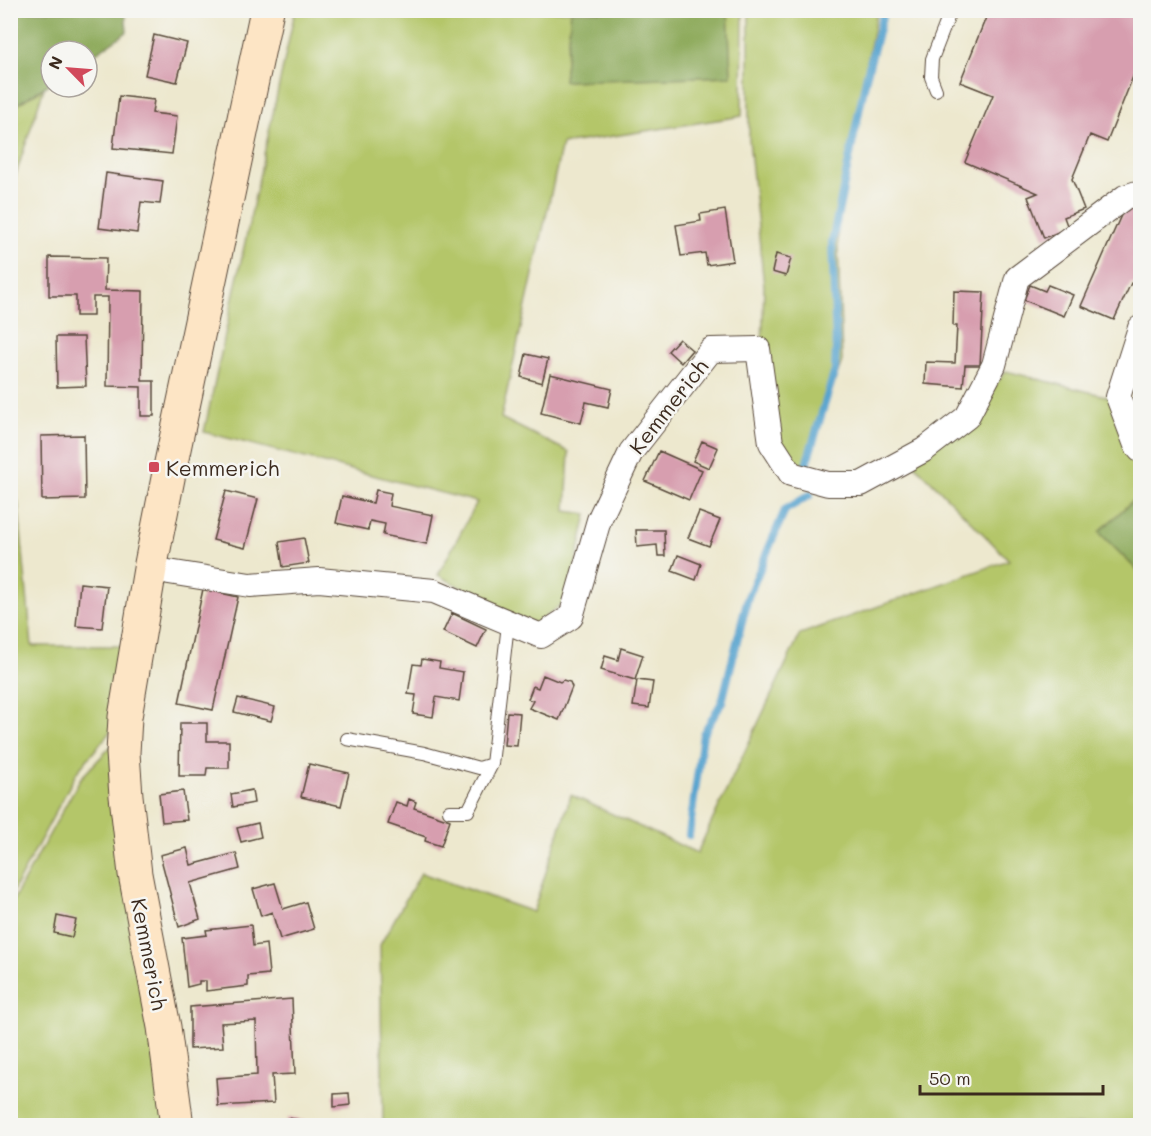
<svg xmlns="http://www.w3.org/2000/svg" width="1151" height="1136" font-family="Mali,sans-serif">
<rect width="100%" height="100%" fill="#f6f6f2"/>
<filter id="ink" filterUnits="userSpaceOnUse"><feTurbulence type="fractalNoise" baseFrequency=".0167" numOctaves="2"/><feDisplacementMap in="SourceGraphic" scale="12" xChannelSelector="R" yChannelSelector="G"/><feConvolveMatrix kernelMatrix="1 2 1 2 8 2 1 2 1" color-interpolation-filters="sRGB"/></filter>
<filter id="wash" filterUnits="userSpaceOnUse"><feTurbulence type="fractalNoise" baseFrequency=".008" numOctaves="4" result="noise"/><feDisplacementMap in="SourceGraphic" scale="24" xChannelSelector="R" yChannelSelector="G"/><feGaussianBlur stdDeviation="1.35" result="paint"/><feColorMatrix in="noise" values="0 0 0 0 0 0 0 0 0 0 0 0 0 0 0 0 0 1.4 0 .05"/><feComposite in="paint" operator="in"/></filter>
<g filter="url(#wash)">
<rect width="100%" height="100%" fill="#ede8ce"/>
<path fill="#b4c669" stroke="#787844" stroke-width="1.5" d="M295 11H571L564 81 731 76 728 11H743L742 116 562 144 501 418 569 452 566 511 587 514 568 599 536 624 513 616 438 575 477 502 204 432Z
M749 11H877L837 218 842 361 803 474 775 442 762 348 764 286 749 139Z
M44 88 11 189V108Z
M1006 371 1113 398 1140 456V494L1099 532 1140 573V1125H381L383 1121 380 945 421 873 533 912 571 795 697 853 800 634 1009 560 911 461 968 421Z
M10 501H18L32 646H131L124 715 77 772 11 895Z
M121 736 168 1125H11L10 906 80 779Z"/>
<path fill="#8fab5d" stroke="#656a3e" stroke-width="1.5" d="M10 11H125L127 32 87 59V51H51V83L11 108Z
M571 11H728L731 76 564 81Z
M1140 494V573L1099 532Z"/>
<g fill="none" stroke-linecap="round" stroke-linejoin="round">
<path stroke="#55a2ce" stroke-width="8" d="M806 465 835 370 836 346 832 242 866 78 884 10
M689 835 703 734 722 702 748 597 785 510 810 495"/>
</g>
<g id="blocks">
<path fill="#d79eaf" d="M989 10H1127L1140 16V59L1107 142 1090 135 1072 179 1084 209 1064 217 1068 228 1044 238 1028 197 1038 193 965 162 993 95 960 82Z
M154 35 187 43 177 82 145 75Z
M119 96 154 100 152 113 177 116 172 154 113 148Z
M106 173 163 181 160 204 141 202 137 233 99 228Z
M1126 204 1140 211V269L1134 285 1131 283 1114 320 1081 306Z
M725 210 733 261 707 265 705 253 681 256 676 225 701 221 700 214Z
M776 254 791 258 786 276 772 272Z
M49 257 106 258 105 290 143 291 142 381H154V416H141V387L107 386 108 297H93V316H76V296H49Z
M1030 285 1045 291 1048 285 1073 295 1064 316 1024 300Z
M954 291 984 292 980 365H965L963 387 925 384 926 362 955 363 957 326H953Z
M56 337H84L86 386 57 387Z
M679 339 692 350 681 363 668 351Z
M526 354 548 359 542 383 521 377Z
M550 374 612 389 608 407 586 402 581 423 541 413Z
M1140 402V425L1135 423Z
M84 435 85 499 42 500 41 436Z
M702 441 718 448 709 468 693 461Z
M659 451 702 470 689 500 645 481Z
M376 490 391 493 389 506 433 515 427 544 383 535 385 524 370 521 368 530 336 523 342 496 373 503Z
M226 491 258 499 245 548 213 540Z
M699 512 720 520 709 546 688 538Z
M636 530H664L665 556H658L657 545 637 547Z
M304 538 309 563 283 567 279 542Z
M678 555 701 564 696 580 672 571Z
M80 583 107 586 102 628 76 626Z
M203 589 238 597 213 710 179 703Z
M452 613 486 629 477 648 443 632Z
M621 648 643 655 635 680 601 670 605 656 618 660Z
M422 659 440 662 439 668 463 672 459 701 436 697 433 717 413 714 416 695 408 694 413 664 421 665Z
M543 675 560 682 563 680 570 682 572 687 559 720 529 708 533 701 528 699 533 686 538 688Z
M637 680 653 682 649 708 633 706Z
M238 698 275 707 271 721 234 712Z
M507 712 520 713 517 746 504 745Z
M180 723H207V741H229V768H207L206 776H179Z
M309 764 349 773 341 806 301 797Z
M252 790 254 803 233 807 231 794Z
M183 791 187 820 162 822 159 794Z
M409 799 416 802 414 808 450 820 441 846 425 841 426 837 388 824 396 802 407 806Z
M258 823 261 837 241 842 237 828Z
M187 848 191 865 236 853 240 869 190 883 200 919 179 927 160 855Z
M275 883 283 909 306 902 314 929 280 939 272 912 261 916 253 889Z
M57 916 76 920 72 937 54 933Z
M251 925 253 946 266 944 269 974 248 976V986L206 991V981H199V984L187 987 182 938 207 935 206 930Z
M292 999 295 1074 272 1075 274 1103 218 1106 216 1078 257 1075 256 1021 221 1023 223 1047 190 1049V1007Z
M349 1093 350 1105 334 1107V1094Z
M288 1118 324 1124V1125H287Z"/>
</g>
</g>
<g filter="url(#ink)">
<use href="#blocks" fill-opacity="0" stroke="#564638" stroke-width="1.5"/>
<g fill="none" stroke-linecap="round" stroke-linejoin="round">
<g stroke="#564638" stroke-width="14">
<path id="lane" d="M936 90 931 77 932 59 951 10
M347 739 424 753 479 768 492 764
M449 811H468L492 764 508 624"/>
</g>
<g stroke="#564638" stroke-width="26">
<path id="street" d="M1140 328 1118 397 1136 445 1140 450
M150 569 250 585 319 580 434 591 541 636 571 617 599 520 631 452 711 350 758 349 771 443 791 474 828 484H861L924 450 967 417 994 365 1017 278 1125 197 1140 192"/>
</g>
<g stroke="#564638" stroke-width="35">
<path id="secondary" d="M177 1126 164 1027 135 874 126 796 123 753 125 717 150 569 171 463 267 10"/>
</g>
<use href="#lane" stroke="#fff" stroke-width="12"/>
<use href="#street" stroke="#fff" stroke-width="24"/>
<use href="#secondary" stroke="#fde5c5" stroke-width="33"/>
</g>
</g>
<rect fill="#d1495b" stroke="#f6f6f2" stroke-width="2" x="148" y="461" width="12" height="12" rx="3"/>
<g text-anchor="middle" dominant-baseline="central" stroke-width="5" stroke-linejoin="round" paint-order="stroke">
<g font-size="21" fill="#3b2a1e" stroke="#f6f6f2">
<text transform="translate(668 406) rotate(-52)">Kemmerich</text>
<text transform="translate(150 954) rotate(79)">Kemmerich</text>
</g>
<g font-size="21" fill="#3b2a1e" stroke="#f6f6f2" text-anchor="start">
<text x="166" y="467">Kemmerich</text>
</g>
</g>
<rect width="1151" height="1136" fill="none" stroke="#f6f6f2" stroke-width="36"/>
<g transform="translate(69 69) rotate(295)"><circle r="28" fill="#f6f6f2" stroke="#aba49d" stroke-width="1.5"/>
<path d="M0-4.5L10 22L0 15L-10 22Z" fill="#d1495b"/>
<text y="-9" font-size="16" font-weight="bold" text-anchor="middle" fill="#3b2a1e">N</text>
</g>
<path d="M920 1085v9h183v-9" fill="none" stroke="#3b2a1e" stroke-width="3"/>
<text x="929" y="1085" font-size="18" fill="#3b2a1e" stroke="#f6f6f2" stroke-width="4.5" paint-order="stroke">50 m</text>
</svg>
